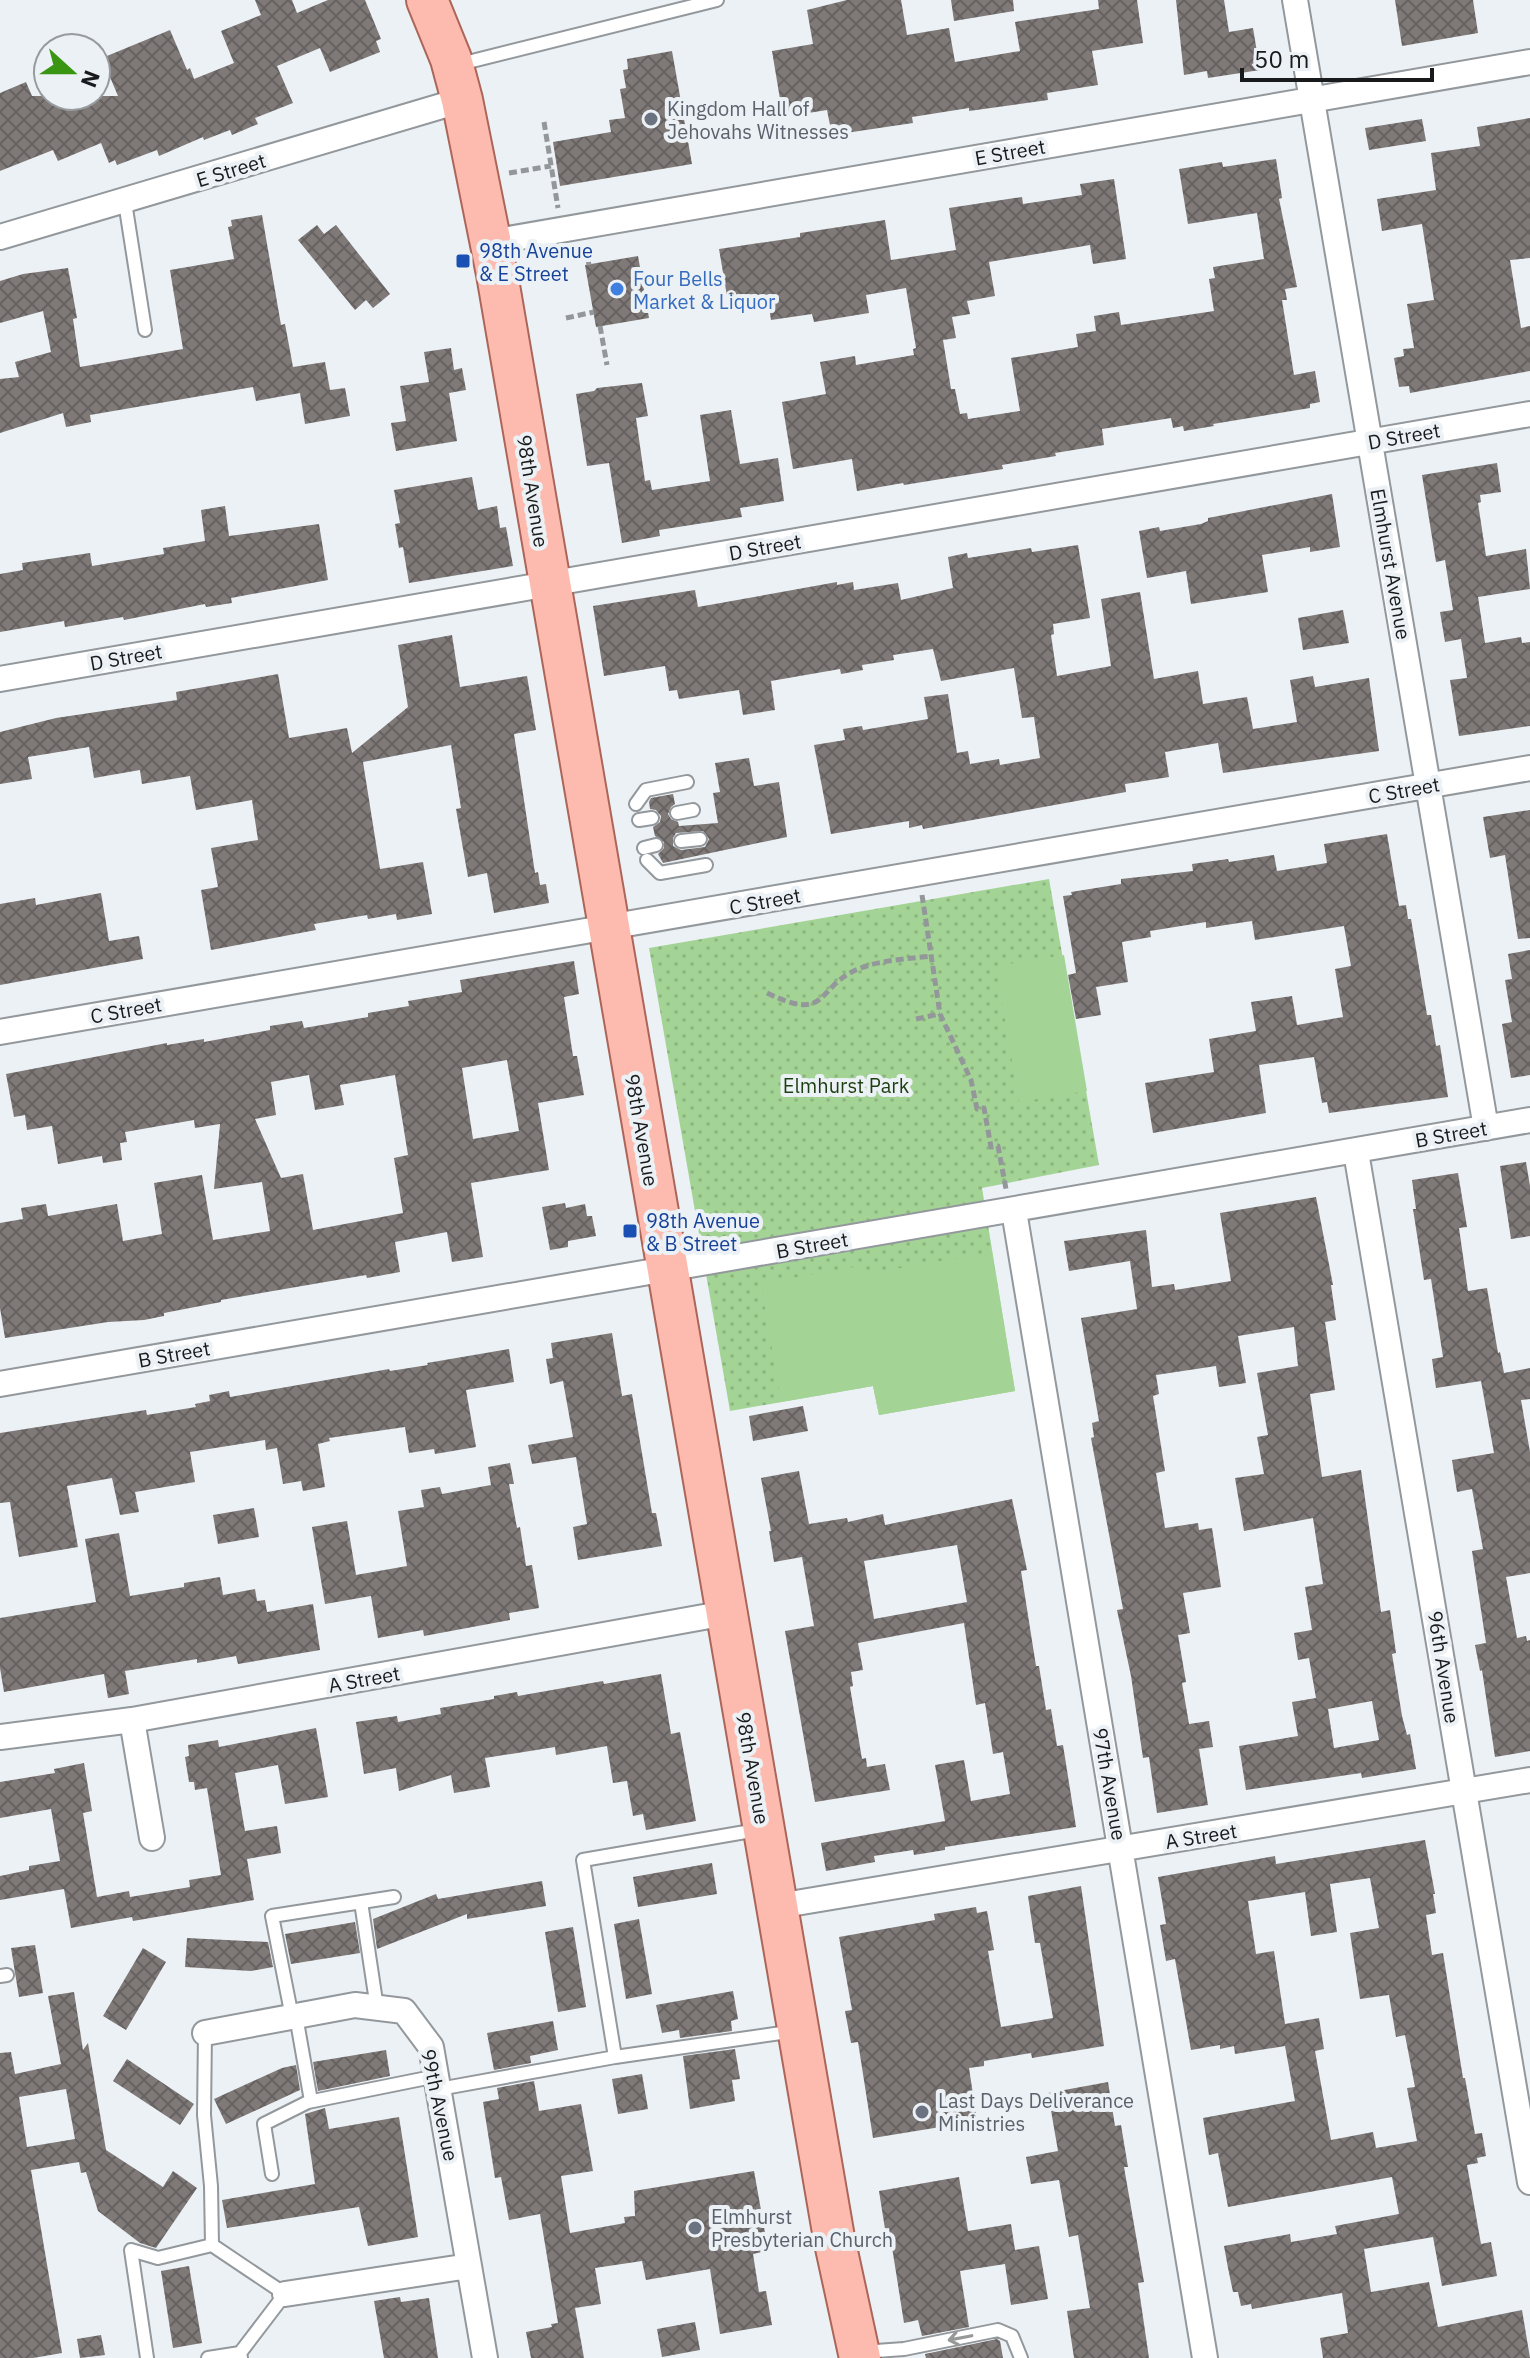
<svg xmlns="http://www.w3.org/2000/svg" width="1530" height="2358" font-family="'IBM Plex Sans',sans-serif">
<defs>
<pattern id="park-dots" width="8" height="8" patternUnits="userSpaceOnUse" patternTransform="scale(2)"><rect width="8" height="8" fill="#a3d495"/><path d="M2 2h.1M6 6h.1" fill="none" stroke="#8cb580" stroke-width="1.8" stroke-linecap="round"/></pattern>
<pattern id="building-cross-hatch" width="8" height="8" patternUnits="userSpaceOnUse" patternTransform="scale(2)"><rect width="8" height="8" fill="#7f7978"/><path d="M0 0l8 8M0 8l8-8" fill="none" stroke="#676262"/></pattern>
</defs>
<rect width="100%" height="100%" fill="#ecf1f5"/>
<path fill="url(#park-dots)" d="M1049 879 1099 1165 982 1188 1015 1391 879 1415 873 1386 730 1411 649 948Z"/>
<path fill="#a3d495" d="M1064 955 1087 1091 1019 1102 996 966Z
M992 1252 1015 1391 879 1415 873 1386 781 1402 761 1284 864 1265 867 1274Z"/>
<path fill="url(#building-cross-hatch)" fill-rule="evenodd" d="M255 0H292L297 13 328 0H365L381 39 376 41 380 52 330 72 320 48 277 66 293 103 255 118 258 124 232 135 230 130 204 140 203 137 159 156 157 150 117 165 115 160 109 163 101 143 58 161 53 150 0 171V93L26 82 32 96H118L102 58 170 30 187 70 190 68 194 79 234 63 221 31 261 15Z
M847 0H901L907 35 949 28 955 62 1020 51 1015 22 1099 9 1098 0H1137L1143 43 1092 51 1098 85 1047 93 1048 100 969 111V108L912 117 913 123 832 135 827 110 783 117 772 51 813 44 807 10Z
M951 0H1013L1014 11 954 21Z
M1176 0H1224L1229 32 1253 28 1260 70 1208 78 1207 71 1184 75Z
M1395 0H1473L1478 33 1402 46Z
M672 51 692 164 560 186 553 142 611 132 609 120 625 118 620 89 626 88 623 70 628 69 627 59Z
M1530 118V258L1510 260 1521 328 1530 326V371L1410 393 1409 386 1399 387 1394 358 1404 356 1403 349 1414 348 1407 304 1434 300 1422 224 1382 231 1377 199 1436 190 1431 153 1480 146 1477 127Z
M1422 119 1426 141 1369 150 1365 128Z
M1276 159 1282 198 1279 199 1297 287 1285 289 1287 300H1282L1293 369 1294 375 1315 371 1320 402 1310 404V408L1213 424 1214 426 1184 431 1183 426 1173 428 1171 418 1102 429 1104 445 1055 453 1056 456 1002 465 1003 469 904 485 903 483 857 491 852 459 793 469 782 402 826 394 820 362 855 356 856 365 914 355 913 349 916 348 906 288 866 295 869 313 814 322 812 314 771 320 767 295 728 302 719 249 800 237V233L885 220 891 260 956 250 949 208 1022 197 1023 204 1082 195 1080 184 1114 179 1126 259 1093 264 1090 245 989 262 995 296 967 301 970 314 952 317 956 338 943 340 951 389H955L960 414 967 413 968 419 1020 411 1011 358 1078 347 1076 334 1096 331 1094 316 1119 312 1121 325 1214 311 1209 279 1215 278 1213 267 1264 259 1257 213 1188 224 1179 169 1222 162 1223 167Z
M262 215 281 325 285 324 293 367 325 362 330 390 345 388 350 416 305 424 300 393 256 401 253 387 90 415 91 422 66 427 63 413 0 433V379L19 377 15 362 51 352 43 311 0 323V281L23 274 68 268 77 318 73 319 80 367 183 349 170 270 234 259 228 227 232 226 231 220Z
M317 225 324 234 336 225 390 294 373 308 366 300 355 310 298 240Z
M638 256 649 318 596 327 585 265Z
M451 348 454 370 462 368 466 390 449 393 457 441 396 451 391 423 406 421 400 386 429 382 424 352Z
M642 383 648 416 636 418 645 481 650 480 652 490 710 481 700 415 731 410 740 464 778 458 784 501 740 508 742 517 659 530 660 536 622 543 609 463 587 466 576 394 594 391 597 388Z
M1497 463 1501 492 1480 495 1481 502 1478 503 1486 556 1526 549 1530 589 1478 597 1485 643 1521 637 1522 643 1530 642V726L1459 736 1450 680 1467 678 1461 639 1445 642 1440 612 1453 610 1445 560 1436 562 1422 475Z
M472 477 478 510 497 506 500 528 506 527 513 566 409 583 403 547 399 548 395 524 400 523 394 490Z
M1332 494 1340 547 1310 552V547L1262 555 1268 592 1191 604 1186 571 1147 578 1139 531 1159 527 1160 531 1201 524 1208 521V518Z
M225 506 229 536 319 524 328 580 231 598 232 603 206 607 205 604 124 620 123 617 65 627 64 621 0 632V574L23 570 22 563 90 553 92 566 164 554 163 548 205 541 201 510Z
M1078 545 1090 618 1053 624 1054 634 1051 635 1057 676 1111 666 1101 599 1140 592 1154 679 1198 671 1203 704 1247 697 1253 729 1297 722 1290 680 1313 676 1315 687 1369 678 1379 751 1223 773 1218 743 1165 752 1169 777 1125 784 1126 792 923 829 922 825 909 828V821L831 834 814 745 845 740 843 729 862 726 863 730 928 719 924 697 948 694 957 753 968 751 970 764 999 759 1000 765 1040 758 1034 717 1022 718 1014 668 941 681 933 649 893 655 894 660 862 665 863 670 841 674 840 669 771 681 775 710 743 715 739 690 679 699 677 690 669 691 665 666 604 676 593 606 695 590 698 607 837 582V585L853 582 854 590 898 583 901 600 953 588 948 557 967 553 968 558 1031 548 1032 552Z
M1343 610 1349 643 1303 650 1298 618Z
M452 635 460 687 527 676 536 730 514 734 535 873 538 872 540 885 546 884 549 903 494 913 487 873 468 877 456 809 461 808 451 745 363 762 380 869 423 862 432 914 397 920 396 914 368 919 367 915 314 924 316 930 211 950 201 890 218 887 211 848 258 840 252 800 196 810 190 776 142 784 140 770 94 778 89 747 28 757 32 779 0 784V732L56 718 177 700 176 692 278 674 289 738 347 728 352 753 408 707 398 645Z
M749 758 754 786 779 782 787 837 663 863 658 854 664 848V842L655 836 653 827 660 822 661 816 656 810 650 809 649 802 651 798 673 794 675 804 671 807 668 814 671 819 678 822 679 826 718 823 713 793 720 792 715 763ZM703 831 709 839 705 847 681 850 673 846V838L676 833Z
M1530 810V938L1518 939 1505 855 1490 858 1483 817Z
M1387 834 1399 906 1406 905 1408 919H1411L1427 1015H1431L1436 1046 1440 1045 1448 1097 1329 1113 1327 1102 1322 1103 1314 1057 1259 1065 1266 1113 1153 1133 1145 1083 1214 1072 1209 1039 1256 1031 1251 1002 1292 996 1297 1025 1343 1017 1335 969 1351 966 1344 926 1255 940 1252 921 1206 928V922L1150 931 1151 937 1122 942 1128 982 1096 987 1101 1015 1076 1019 1068 975 1076 973 1063 896 1072 895 1071 892 1121 884V879L1193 871 1192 864 1228 859 1229 862 1274 855 1277 871 1327 863 1324 844Z
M101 893 109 941 139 936 143 959 0 985V904L35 898 36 905Z
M1530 950V1075L1511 1078 1502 1024 1512 1022 1505 980 1512 979 1508 954Z
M574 961 579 994 564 997 573 1056H577L584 1095 538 1103 549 1170 471 1183 483 1257 452 1262 447 1232 395 1242 400 1272 367 1278 366 1275 221 1300V1302L164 1313V1316L144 1320 108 1322 5 1338 0 1308V1223L23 1219 21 1208 46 1204 48 1216 117 1204 123 1241 162 1234 154 1183 202 1175 213 1240 270 1231 262 1182 214 1189 220 1124 195 1128 194 1120 125 1132 127 1142 120 1143 122 1160 103 1163 102 1156 58 1164 52 1126 27 1130 25 1115 14 1117 6 1074 167 1043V1045L204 1039V1042L270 1030V1026L302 1021 304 1028 368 1017V1013L409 1006 408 1001 462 992 460 980ZM507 1060 519 1131 473 1139 462 1068ZM309 1075 315 1110 344 1105 340 1085 395 1075 408 1155 394 1158 403 1213 313 1230 303 1174 281 1178 255 1119 276 1115 271 1082Z
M1526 1162 1530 1186V1236L1511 1239 1500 1166Z
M1458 1173 1467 1227 1459 1228 1468 1291 1487 1288 1498 1353 1500 1352 1504 1373 1530 1368V1399L1521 1400 1530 1452V1573L1506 1577 1517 1638 1526 1636 1527 1641 1530 1640V1751L1495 1757 1482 1670 1480 1671 1475 1645 1486 1643 1472 1551 1483 1549 1472 1489 1457 1492 1452 1460 1494 1453 1481 1381 1436 1388 1432 1359 1443 1357 1431 1279 1424 1280 1413 1209H1416L1412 1180Z
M1316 1197 1333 1285H1331L1336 1320 1325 1322 1335 1390 1310 1394 1322 1477 1361 1470 1381 1612 1390 1610 1396 1653 1392 1654 1402 1716 1407 1735 1410 1734 1416 1769 1362 1778 1361 1773 1246 1790 1239 1746 1298 1736 1292 1702 1316 1698 1309 1658 1298 1660 1294 1633 1312 1630 1305 1587 1323 1584 1313 1518 1244 1531 1235 1478 1264 1474 1257 1437 1268 1435 1257 1373 1298 1366 1294 1327 1238 1336 1246 1383 1219 1387 1216 1366 1156 1375 1159 1394 1153 1396 1165 1471 1156 1473 1165 1528 1198 1523 1199 1530 1212 1528 1221 1587 1183 1593 1190 1633 1178 1635 1186 1682 1182 1683 1189 1724 1209 1721 1213 1747 1199 1749 1208 1805 1157 1813 1149 1757 1143 1758 1131 1676 1117 1610 1123 1609 1091 1438 1094 1437 1092 1423 1099 1421 1081 1318 1137 1309 1130 1261 1069 1271 1064 1241 1146 1230 1152 1287 1174 1284 1175 1290 1231 1281 1220 1213ZM1372 1701 1379 1740 1334 1748 1328 1709Z
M565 1203 566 1208 585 1204 587 1216H592L596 1236 568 1241V1247L550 1250 542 1207Z
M612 1333 622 1396 632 1394 652 1513H656L662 1546 578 1560 573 1527 587 1524 576 1457 532 1464 528 1445 573 1437 563 1381 550 1384 546 1359 553 1358 551 1343Z
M509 1349 514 1382 466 1390 476 1447 435 1454 434 1449 409 1453 405 1427 329 1438 330 1441 318 1444 325 1487 303 1491 301 1481 283 1484 277 1448 266 1450 265 1440 190 1452 195 1482 135 1492 139 1512 120 1515 112 1478 67 1486 78 1547 19 1557 10 1502 0 1503V1433L146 1410 147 1415 196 1407 195 1404 210 1401 209 1395 229 1391 230 1397 389 1369 390 1371 428 1365 427 1363Z
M803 1406 808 1431 753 1441 749 1416Z
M510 1463 514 1484H509L517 1528 520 1527 526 1566 532 1565 539 1608 509 1613 510 1620 424 1636 423 1630 378 1638 371 1596 325 1604 312 1527 347 1521 356 1575 407 1566 398 1511 424 1507 421 1490 440 1487 442 1494 491 1485 488 1467Z
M799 1471 809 1524 847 1518 848 1522 883 1514 885 1525 1012 1499 1027 1570 1021 1571 1036 1666H1039L1046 1710 1051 1709 1057 1746 1063 1745 1076 1827 945 1847V1850L914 1855 913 1850 874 1856 875 1862 826 1871 821 1843 945 1821 935 1765 964 1760 971 1801 1010 1794 1003 1752 993 1754 985 1703 976 1705 964 1623 858 1643 863 1670 851 1672 853 1686 850 1687 862 1759 866 1758 867 1767 885 1764 890 1790 815 1802 785 1631 814 1626 802 1557 774 1562 769 1531H771L761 1478ZM957 1545 967 1602 874 1619 864 1561Z
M254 1508 259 1537 218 1544 213 1515Z
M119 1533 130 1596 184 1587V1583L220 1577 223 1595 255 1589 257 1601 265 1600 267 1612 313 1604 320 1650 238 1664 236 1656 197 1663V1659L125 1671 129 1694 108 1698 104 1674 4 1692 0 1668V1618L96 1602 85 1539Z
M661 1674 671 1734 680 1732 696 1821 646 1830 643 1814 633 1816 627 1781 613 1783 607 1746 556 1755 555 1747 485 1758 490 1787 454 1793 451 1775 399 1791 396 1768 364 1774 356 1722 397 1716 398 1722 441 1714 440 1708 494 1699V1696L517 1692 518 1696 603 1681 604 1684Z
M316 1728 328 1797 285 1804 278 1765 235 1773 245 1831 277 1826 281 1853 247 1859 254 1900 133 1921 132 1917 71 1928 64 1889 0 1900V1876L29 1870V1866L60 1861 51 1809 0 1818V1782L55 1773 54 1769 84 1763 92 1811 83 1813 97 1897 129 1891 130 1897 190 1887 189 1880 221 1875 207 1788 195 1790 194 1782H189L185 1757 189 1756 188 1745 218 1740 219 1747Z
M1425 1840 1435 1894H1433L1436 1913 1426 1915 1432 1955 1443 1953 1463 2078H1465L1475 2134 1482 2133 1486 2156 1477 2158 1478 2163 1467 2165 1481 2244 1491 2242 1497 2276 1442 2286 1433 2237 1364 2249 1371 2292 1429 2282 1438 2327 1522 2310 1530 2358H1323L1320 2338 1348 2333 1342 2293 1252 2309 1251 2304 1241 2306 1238 2292H1233L1228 2268 1224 2246 1290 2234 1291 2242 1337 2234 1335 2226 1399 2214 1392 2177 1228 2207 1218 2153 1209 2155 1203 2118 1295 2101 1285 2046 1235 2054 1234 2046 1220 2049V2045L1191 2050 1175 1959 1166 1961 1160 1925 1166 1924 1158 1877 1275 1856 1276 1864ZM1370 1878 1379 1928 1350 1933 1360 1999 1389 1995 1396 2037 1405 2035 1415 2087 1407 2088 1417 2141 1376 2148 1373 2132 1331 2140 1315 2051 1324 2049 1319 2018 1285 2024 1274 1951 1256 1954 1248 1901 1305 1892 1311 1936 1337 1932 1330 1884Z
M712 1863 717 1894 638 1907 633 1877Z
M542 1881 546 1906 467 1919V1914L377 1949 373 1919 436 1894 438 1899Z
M1081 1886 1104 2046 1032 2058 1031 2053 984 2061V2066L969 2068 977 2121 873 2138 858 2042 851 2043 845 2011 852 2010 839 1937 935 1920 934 1914 976 1907 977 1913 987 1911 994 1950 988 1951 1001 2027 1053 2018 1040 1943H1035L1028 1896Z
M639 1919 652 1994 626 1999 614 1924Z
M355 1922 360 1953 291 1964 285 1934Z
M573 1927 586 2007 558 2012 545 1932Z
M187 1938 268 1942 273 1967 251 1971 185 1967Z
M35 1945 43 1993 19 1997 11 1948Z
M143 1948 166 1962 126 2030 103 2016Z
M733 1991 738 2019 731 2021 732 2031 680 2038 679 2030 662 2033 656 2005Z
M74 1992 83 2050 88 2043 106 2150 163 2187 173 2171 197 2188 156 2248 140 2243 98 2211 86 2172 81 2173 79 2162 31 2170 62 2353 33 2358H0V2053L11 2052 15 2074 61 2064 48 1996ZM66 2089 75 2139 27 2147 19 2097Z
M553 2021 558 2050 530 2056 531 2063 494 2070 487 2033Z
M735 2049 740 2079 732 2080 735 2101 690 2109 683 2056Z
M386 2050 390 2076 318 2091 313 2062Z
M127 2059 194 2104 180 2125 113 2081Z
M296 2065 300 2090 226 2124 214 2099 282 2068Z
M642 2074 648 2109 618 2114 612 2079Z
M534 2081 539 2111 581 2104 593 2171 561 2176 570 2233 625 2223 624 2217 635 2216 634 2191 754 2171 766 2238 760 2239 762 2252 753 2254 759 2292 766 2291 772 2325 720 2334 710 2269 646 2280 642 2261 595 2268 601 2304 575 2308 584 2358H531L526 2332 552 2327 551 2324 558 2323 540 2214 509 2220 501 2177 495 2178 483 2102 499 2099 497 2088Z
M1108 2082 1115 2126 1121 2125 1128 2167H1124L1144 2282 1138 2283 1149 2358H1074L1067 2311 1090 2308 1078 2235 1069 2237 1059 2180 1031 2184 1026 2157 1058 2151 1048 2093Z
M325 2108 329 2129 399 2117 418 2237 368 2246 359 2207 227 2228 222 2200 315 2184 305 2114Z
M959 2177 968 2231 1011 2224 1015 2250 1039 2246 1048 2299 1011 2305 1005 2264 960 2271 969 2327 922 2336 918 2320 904 2323 889 2228 885 2229 879 2191Z
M189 2266 202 2343 173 2348 161 2271Z
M400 2297 401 2302 429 2298 438 2358H384L374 2301Z
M695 2322 700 2350 662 2357 657 2329Z
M101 2335 105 2355 80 2358 77 2339Z
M997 2339 1000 2341 1003 2358H926L925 2354Z"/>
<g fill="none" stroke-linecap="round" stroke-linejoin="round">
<g stroke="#93989c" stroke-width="16">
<path id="service" d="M456 65 717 0
M125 202 145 330
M636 804 646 790 687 782
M677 813 693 810
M639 820 652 818
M681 841 700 839
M644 848 656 845
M647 860 660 873 706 865
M361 1902 377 2008
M0 1976 7 1975
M296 2016 311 2101
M292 2017 272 1916 394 1897
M205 2033 204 2115 211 2186 212 2245
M615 2057 583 1860 757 1830
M439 2089 615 2057 795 2031
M272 2174 264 2124 308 2102 437 2076
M862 2352 904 2349 998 2330 1012 2336 1021 2358
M147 2358 131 2250 158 2258 212 2245 285 2294 240 2353 241 2358
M208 2358 240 2353"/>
</g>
<g stroke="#93989c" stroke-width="28">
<path id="minor" d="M1295 0 1486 1128
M0 237 462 100
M491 242 1530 62
M0 679 1530 414
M0 1032 1530 768
M1356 1152 1530 2182
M1014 1211 1205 2358
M0 1384 1530 1120
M132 1720 152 1838
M0 1737 132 1720 726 1613
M778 1906 1530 1780
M205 2033 355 2005 404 2011 431 2047 485 2358
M285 2294 469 2266"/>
</g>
<g stroke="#ac6559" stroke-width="44">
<path id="primary" d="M427 0 451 59 462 100 497 274 834 2238 860 2358"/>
</g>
<path stroke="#94979a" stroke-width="5" stroke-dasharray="8 4" stroke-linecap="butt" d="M544 122 558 208
M509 173 551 166
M586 250 589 265
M566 318 594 312
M600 326 607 365
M922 895 940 1014 971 1080 977 1109 984 1108 991 1147 998 1146 1006 1189
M767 993C830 1023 814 988 858 969 880 960 908 959 931 956
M916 1019 940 1014"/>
<use href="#service" stroke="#fff" stroke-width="12"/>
<use href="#minor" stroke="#fff" stroke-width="24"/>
<use href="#primary" stroke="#fdbbaf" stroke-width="40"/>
</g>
<defs><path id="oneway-shaft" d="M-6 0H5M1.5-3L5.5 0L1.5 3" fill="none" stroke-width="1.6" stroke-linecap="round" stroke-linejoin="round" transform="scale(2)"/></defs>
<use stroke="#979898" href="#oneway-shaft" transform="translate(960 2338) rotate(169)"/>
<g fill="#6b7280" stroke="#ecf1f5" stroke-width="3">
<circle cx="651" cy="119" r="8"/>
<circle cx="922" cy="2112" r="8"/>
<circle cx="695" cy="2228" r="8"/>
</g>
<g fill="#1a4fb4" stroke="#ecf1f5" stroke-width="3">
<rect x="455" y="253" width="16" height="16" rx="4"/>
<rect x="622" y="1223" width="16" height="16" rx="4"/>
</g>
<circle fill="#3f7fe0" stroke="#ecf1f5" stroke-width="3" cx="617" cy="289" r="8"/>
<g text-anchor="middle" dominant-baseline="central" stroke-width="8" stroke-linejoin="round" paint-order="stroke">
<g font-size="20" fill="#5b616d" stroke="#ecf1f5" text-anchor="start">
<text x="667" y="108">Kingdom Hall of<tspan x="667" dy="23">Jehovahs Witnesses</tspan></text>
<text x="938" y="2100">Last Days Deliverance<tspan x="938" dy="23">Ministries</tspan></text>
<text x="711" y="2216">Elmhurst<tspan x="711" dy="23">Presbyterian Church</tspan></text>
</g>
<g font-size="20" fill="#181a1b" stroke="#ecf1f5">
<text transform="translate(1010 152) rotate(-10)">E Street</text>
<text transform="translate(231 170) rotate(-17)">E Street</text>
<text transform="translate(1404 436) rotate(-10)">D Street</text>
<text transform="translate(533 491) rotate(81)">98th Avenue</text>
<text transform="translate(765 547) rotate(-10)">D Street</text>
<text transform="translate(1391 564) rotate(80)">Elmhurst Avenue</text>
<text transform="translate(126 657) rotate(-10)">D Street</text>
<text transform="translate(1404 790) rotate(-10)">C Street</text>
<text transform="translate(765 901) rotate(-10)">C Street</text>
<text transform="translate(126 1010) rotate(-10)">C Street</text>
<text transform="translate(642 1130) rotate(80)">98th Avenue</text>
<text transform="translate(1451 1134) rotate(-10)">B Street</text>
<text transform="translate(812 1245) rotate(-10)">B Street</text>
<text transform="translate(174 1354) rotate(-10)">B Street</text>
<text transform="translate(1444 1667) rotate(81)">96th Avenue</text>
<text transform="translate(364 1679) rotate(-10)">A Street</text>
<text transform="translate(753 1768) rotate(80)">98th Avenue</text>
<text transform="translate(1110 1784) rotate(80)">97th Avenue</text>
<text transform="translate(1201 1836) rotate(-9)">A Street</text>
<text transform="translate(440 2105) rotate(78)">99th Avenue</text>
</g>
<g font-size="20" fill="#164399" stroke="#ecf1f5" text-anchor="start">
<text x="479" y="250">98th Avenue<tspan x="479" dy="23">&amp; E Street</tspan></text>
<text x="646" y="1220">98th Avenue<tspan x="646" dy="23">&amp; B Street</tspan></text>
</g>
<g font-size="20" fill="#366cbe" stroke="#ecf1f5" text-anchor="start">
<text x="633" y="278">Four Bells<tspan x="633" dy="23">Market &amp; Liquor</tspan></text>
</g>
<g font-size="20" fill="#1c3f11" stroke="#ecf1f5">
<text x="846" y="1085">Elmhurst Park</text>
</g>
</g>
<g transform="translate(72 72) rotate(111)"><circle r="38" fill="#ecf1f5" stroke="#979b9e" stroke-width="2"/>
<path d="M0-6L14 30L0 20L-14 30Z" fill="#3a9612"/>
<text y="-12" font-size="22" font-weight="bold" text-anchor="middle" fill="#181a1b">N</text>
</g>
<path d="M1242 68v12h190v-12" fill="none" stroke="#181a1b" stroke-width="4"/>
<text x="1254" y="68" font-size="24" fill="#181a1b" stroke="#ecf1f5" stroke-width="6" paint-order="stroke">50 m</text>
</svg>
